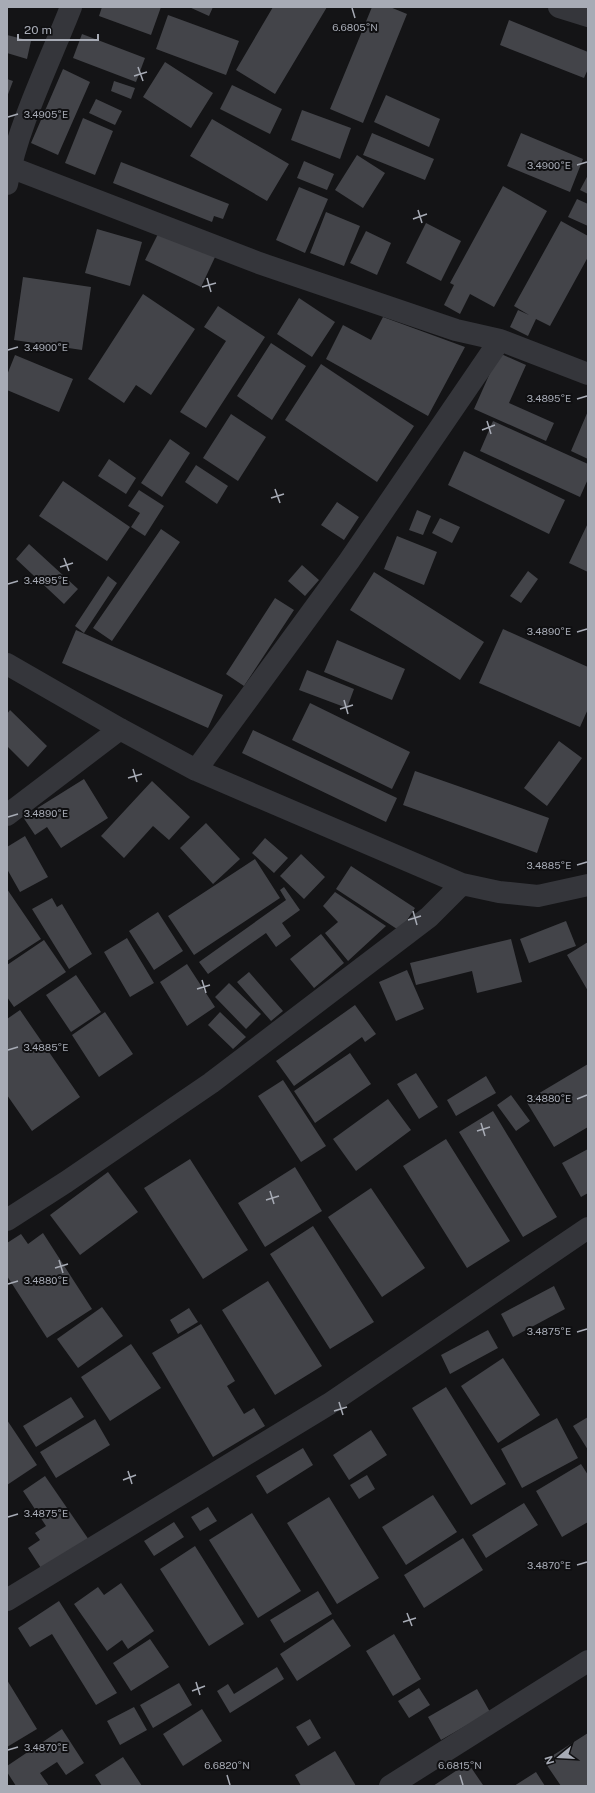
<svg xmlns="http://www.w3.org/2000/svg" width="595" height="1793" font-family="'Public Sans',sans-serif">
<rect width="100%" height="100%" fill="#141416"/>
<path fill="#434449" d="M102 7H161L151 35 99 16Z
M189 7H213L209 16Z
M273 7H327L275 94 236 70Z
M372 7H390L407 14 363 123 330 109Z
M168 15 239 41 226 75 156 49Z
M509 20 588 52V69L584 78 500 45Z
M82 34 145 58 136 82 73 58Z
M7 35 31 41 27 59 7 53Z
M165 62 213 93 191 128 143 97Z
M63 69 90 82 58 155 31 143Z
M7 79 13 81 7 97Z
M114 81 135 88 131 99 111 91Z
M232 85 282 109 270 134 220 109Z
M386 95 440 119 429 147 374 122Z
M96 99 122 111 115 125 89 113Z
M302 110 351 128 340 159 291 140Z
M83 118 113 131 95 175 65 163Z
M212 119 289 164 267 201 190 156Z
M372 133 434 159 425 180 363 155Z
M521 133 583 159 570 192 507 166Z
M357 155 385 173 363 208 335 190Z
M304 161 334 174 327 190 297 178Z
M121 162 229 204 223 219 214 216 212 222 113 183Z
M588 175V194L580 190Z
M503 186 547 211 494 307 470 294 460 314 444 305 454 285 450 283Z
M299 187 328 199 305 253 276 240Z
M577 199 588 204V226L568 217Z
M326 212 360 226 344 266 310 253Z
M561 221 588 236V257L550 326 536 319 528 336 510 327 518 310 529 315 514 306Z
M426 223 461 241 441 281 406 263Z
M161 228 216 255 201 287 145 260Z
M97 229 142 242 130 286 85 273Z
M366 231 391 243 377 275 350 263Z
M23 277 91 287 82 350 14 340Z
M143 294 195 329 151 395 136 385 124 403 88 379Z
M299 298 335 322 312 357 277 334Z
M218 306 265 337 206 428 180 412 226 341 204 327Z
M383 317 465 347 428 416 326 359 343 325 371 340Z
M271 343 306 366 272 420 237 396Z
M499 353 526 365 509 403 554 423 546 441 474 409Z
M15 355 73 379 59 412 7 390V375Z
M321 364 414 426 377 482 285 420Z
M588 411V459L571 451Z
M231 414 266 437 238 481 203 458Z
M493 421 588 464V479L580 497 480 451Z
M170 439 190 453 162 497 141 483Z
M464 451 565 500 549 534 448 485Z
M109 459 136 478 126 494 98 476Z
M196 465 228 486 217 504 185 482Z
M63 481 130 527 107 561 39 516Z
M139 490 164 506 145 536 131 527 140 513 128 506Z
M337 502 359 517 344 540 321 525Z
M417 510 431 516 423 535 409 530Z
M440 518 460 527 452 543 432 533Z
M588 523V572L569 563Z
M161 529 180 542 112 641 93 628Z
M397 536 437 552 424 585 384 569Z
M29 544 78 589 64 604 16 559Z
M302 565 319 580 305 596 288 581Z
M528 571 538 579 521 603 510 596Z
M374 572 484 642 460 680 350 610Z
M108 576 117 583 84 633 75 626Z
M275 598 294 610 244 686 226 674Z
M503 629 588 667V709L580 727 479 683Z
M76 630 223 695 208 728 62 663Z
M337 640 405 669 392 700 324 672Z
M307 670 354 689 347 708 299 690Z
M310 703 410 752 392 789 292 740Z
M10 710 47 746 28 767 7 746V714Z
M253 730 397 798 386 822 242 753Z
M559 741 582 758 547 806 524 788Z
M415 771 549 818 537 853 403 805Z
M84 779 108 818 61 848 47 827 35 835 23 817Z
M152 781 190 817 169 840 153 826 124 858 101 836Z
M206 823 240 859 213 884 180 848Z
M25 836 48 877 20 892 7 869V847Z
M265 838 288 858 274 873 252 853Z
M301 854 325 877 304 899 280 876Z
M255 859 280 898 194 955 168 916Z
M351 866 415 908 400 931 336 889Z
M284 887 300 910 282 923 291 936 276 947 266 933 208 974 199 962 286 900 280 890Z
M7 889 41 939 7 961Z
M335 892 386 926 348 961 325 933 338 922 323 906Z
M52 898 57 907 62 904 92 954 69 969 32 909Z
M158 912 183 951 154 970 129 931Z
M566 921 576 946 529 963 520 939Z
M321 934 344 963 314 988 290 959Z
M127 938 154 983 130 997 104 952Z
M511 939 522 982 477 993 472 971 416 985 410 963Z
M44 940 66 972 14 1007 7 997V965Z
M588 942V991L567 955Z
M187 964 215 1007 187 1026 160 982Z
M407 970 424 1009 396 1021 379 982Z
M249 972 283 1011 271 1021 237 982Z
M76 975 101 1012 71 1032 46 995Z
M229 983 261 1014 246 1029 215 997Z
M355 1005 376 1034 365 1042 362 1037 294 1086 276 1061Z
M20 1010 80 1097 32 1131 7 1095V1019Z
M105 1012 133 1054 99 1077 72 1035Z
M220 1012 246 1037 233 1049 208 1025Z
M350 1053 371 1084 315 1123 294 1091Z
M588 1064V1127L554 1147 526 1101Z
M416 1073 438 1107 419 1119 397 1084Z
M486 1076 496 1093 456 1116 447 1100Z
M283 1080 326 1146 301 1162 258 1096Z
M511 1095 530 1121 516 1131 497 1105Z
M388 1099 411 1130 356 1171 333 1139Z
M493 1111 557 1217 523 1237 459 1132Z
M446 1139 510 1241 467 1268 403 1166Z
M588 1149V1193L581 1197 562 1163Z
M190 1159 248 1250 203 1279 144 1188Z
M295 1167 322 1211 265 1247 238 1203Z
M108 1172 138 1212 80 1255 50 1215Z
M371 1188 425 1268 382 1297 328 1217Z
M313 1226 374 1322 330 1349 270 1254Z
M43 1233 92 1309 47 1338 7 1276V1243L21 1234 28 1244Z
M268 1281 322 1366 275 1395 222 1310Z
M554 1286 565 1309 513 1337 501 1314Z
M102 1307 123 1336 78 1368 57 1339Z
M189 1308 198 1322 178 1334 170 1320Z
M201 1324 235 1381 227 1386 244 1414 254 1408 265 1426 213 1457 152 1353Z
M488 1330 498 1348 450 1374 441 1355Z
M131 1344 161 1388 110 1421 81 1377Z
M503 1358 540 1415 498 1443 461 1386Z
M446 1387 506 1484 471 1505 412 1408Z
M71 1397 84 1417 36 1447 23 1426Z
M588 1417V1450L573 1426Z
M557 1418 578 1458 522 1488 501 1449Z
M95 1419 110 1445 56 1478 40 1452Z
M7 1420 37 1465 7 1485Z
M371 1430 387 1455 349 1480 333 1455Z
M303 1448 313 1465 267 1494 256 1476Z
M581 1464 588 1475V1522L562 1537 536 1491Z
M367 1475 375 1489 359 1499 350 1485Z
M45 1476 89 1540 43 1571 28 1548 40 1540 35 1533 46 1526 23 1491Z
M433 1495 457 1532 406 1565 382 1527Z
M329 1497 379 1578 337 1604 287 1523Z
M524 1503 538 1525 486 1558 472 1535Z
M208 1507 217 1521 200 1531 191 1517Z
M252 1513 301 1591 258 1618 209 1540Z
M174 1522 184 1537 154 1556 144 1541Z
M463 1538 483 1570 424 1608 404 1575Z
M195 1546 244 1624 209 1646 160 1569Z
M121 1583 154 1631 128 1649 122 1640 107 1651 74 1604 98 1587 104 1595Z
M318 1591 332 1614 284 1643 270 1620Z
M59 1601 117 1693 96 1705 52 1634 30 1647 18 1628Z
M333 1619 351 1646 297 1681 280 1654Z
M394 1634 421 1679 393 1696 366 1651Z
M150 1639 169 1667 131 1691 113 1663Z
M277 1667 284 1679 230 1713 217 1691 228 1684 234 1694Z
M7 1680 37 1729 7 1747Z
M179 1683 192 1705 153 1728 140 1705Z
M419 1688 430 1705 409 1718 398 1701Z
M477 1689 490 1712 441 1740 428 1717Z
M134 1707 147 1730 120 1745 107 1721Z
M202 1709 222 1741 183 1766 163 1734Z
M310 1719 321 1738 308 1746 296 1727Z
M62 1729 84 1763 66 1775 57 1762 40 1773 49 1786H16L7 1772V1766Z
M588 1733V1786H561L544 1761Z
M335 1751 356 1786H301L295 1775Z
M123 1757 142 1786H102L95 1775Z
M468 1763 483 1785 480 1786H433Z
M536 1772 545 1786H514Z"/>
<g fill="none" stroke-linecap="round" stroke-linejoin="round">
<path stroke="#35363b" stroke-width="22" d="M559 7 588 16
M10 167 259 263 456 330 500 340
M7 184C17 127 50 61 71 7
M7 664 120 729 196 770 462 884 499 892 538 896 588 885
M196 770 349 561 500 340 588 374
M7 815 120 729
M7 1220 66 1182 211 1083 429 917 462 884
M7 1600 329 1404 588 1228
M390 1786 588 1661"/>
</g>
<path fill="none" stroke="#a7abb5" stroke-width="1.5" d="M352 8 355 18M138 67 143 81M134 76 147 72M8 117 18 114M577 165 587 162M418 210 422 223M413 219 427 214M207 278 211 292M202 287 216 283M8 350 18 347M577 399 587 396M487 421 491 434M482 430 495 425M275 489 280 503M271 498 284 494M64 558 69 571M60 567 73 563M8 584 18 581M577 632 587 629M344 700 348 714M340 709 353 705M133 769 137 782M128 778 142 774M8 817 18 814M577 865 587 862M413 911 417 925M408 920 421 916M202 980 206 993M197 989 210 985M8 1050 18 1047M577 1099 587 1095M481 1123 485 1136M477 1131 490 1127M270 1191 274 1204M266 1200 279 1196M59 1260 63 1273M55 1268 68 1264M8 1284 18 1281M577 1332 587 1329M339 1402 343 1415M334 1411 347 1407M128 1471 132 1484M123 1480 136 1475M8 1517 18 1514M577 1565 587 1562M407 1613 412 1626M403 1622 416 1618M196 1682 200 1695M192 1691 205 1686M8 1750 18 1747M227 1775 230 1785M460 1775 463 1785"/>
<g font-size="10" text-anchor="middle" fill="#a7abb5" stroke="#0f0f11" stroke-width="4" stroke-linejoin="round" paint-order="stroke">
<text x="355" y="31">6.6805°N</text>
<text x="46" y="118">3.4905°E</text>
<text x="549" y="169">3.4900°E</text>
<text x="46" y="351">3.4900°E</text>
<text x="549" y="402">3.4895°E</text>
<text x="46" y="584">3.4895°E</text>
<text x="549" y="635">3.4890°E</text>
<text x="46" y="817">3.4890°E</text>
<text x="549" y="869">3.4885°E</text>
<text x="46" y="1051">3.4885°E</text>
<text x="549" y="1102">3.4880°E</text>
<text x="46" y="1284">3.4880°E</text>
<text x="549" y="1335">3.4875°E</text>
<text x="46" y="1517">3.4875°E</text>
<text x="549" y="1569">3.4870°E</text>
<text x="46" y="1751">3.4870°E</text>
<text x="227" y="1769">6.6820°N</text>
<text x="460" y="1769">6.6815°N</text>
</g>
<rect width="595" height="1793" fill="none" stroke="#a7abb5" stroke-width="16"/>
<g transform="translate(559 1757) rotate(252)" stroke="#0f0f11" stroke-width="3" paint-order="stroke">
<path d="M0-3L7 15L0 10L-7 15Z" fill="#a7abb5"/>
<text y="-6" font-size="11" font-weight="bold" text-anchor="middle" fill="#a7abb5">N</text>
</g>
<path d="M18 34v6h80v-6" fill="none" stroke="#a7abb5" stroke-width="2"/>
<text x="24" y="34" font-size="12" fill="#a7abb5" stroke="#0f0f11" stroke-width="3" paint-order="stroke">20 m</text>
</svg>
